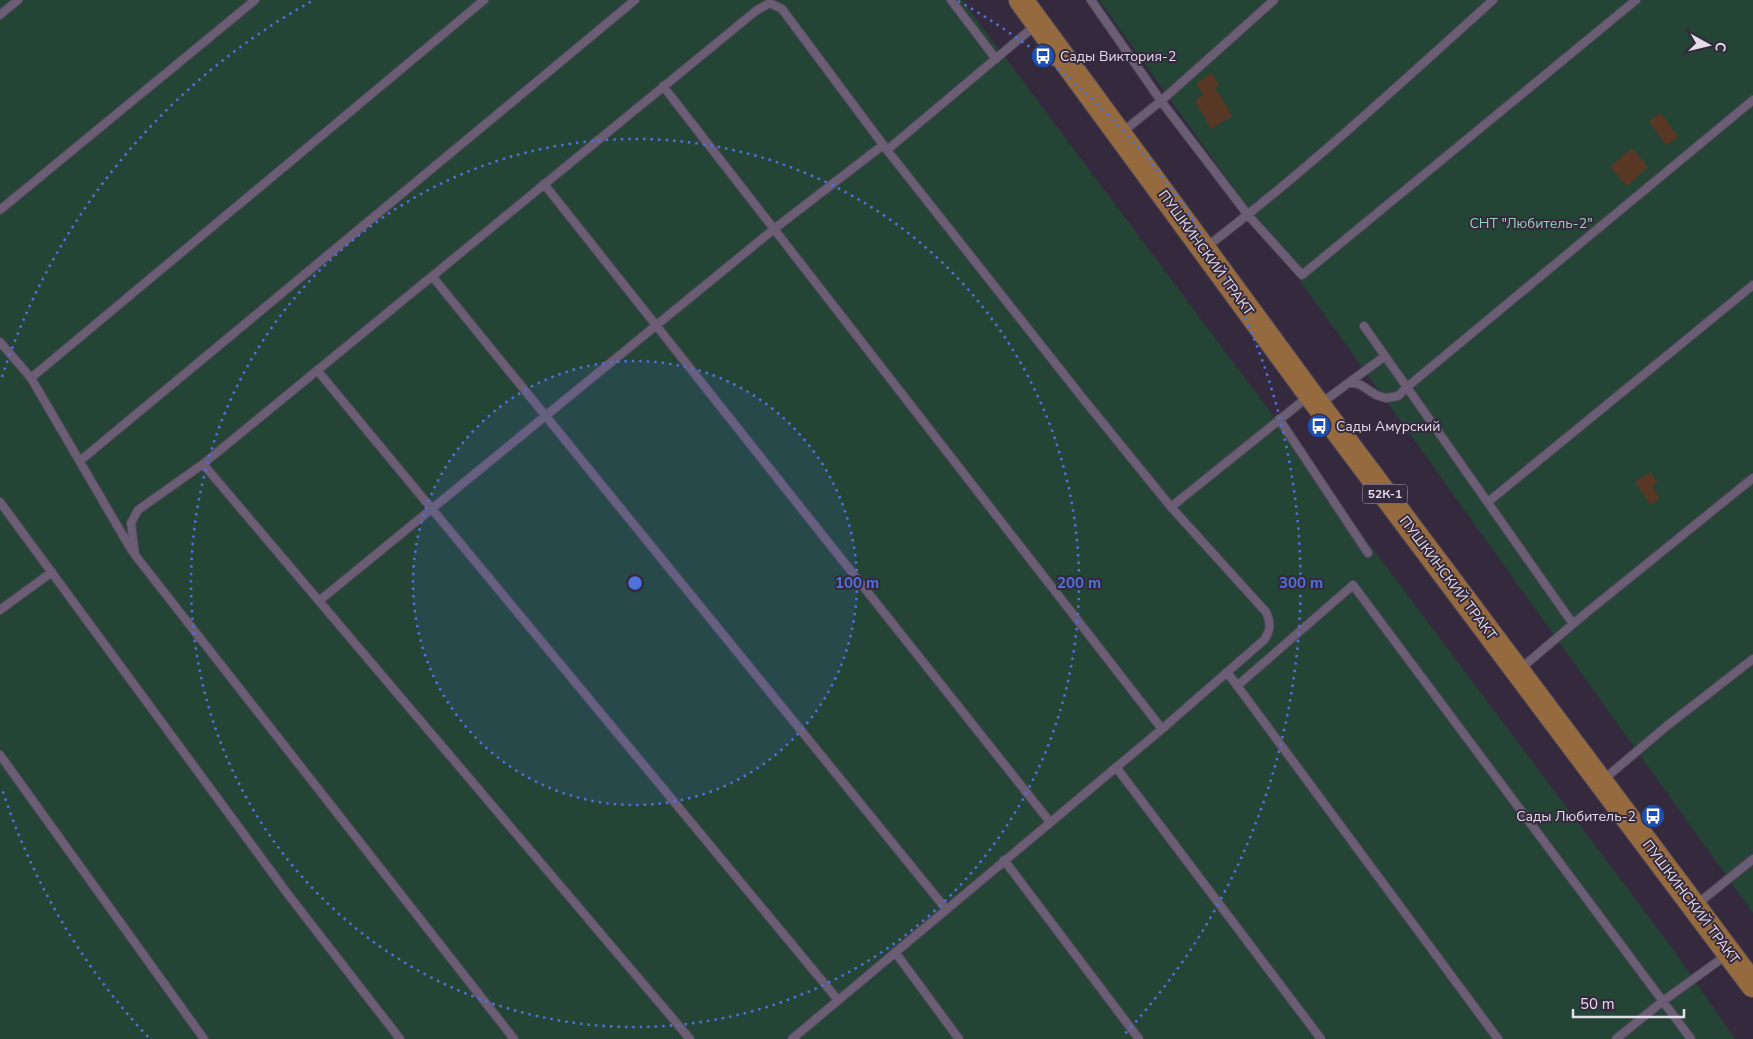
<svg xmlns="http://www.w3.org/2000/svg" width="1753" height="1039" font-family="'Nunito Sans',sans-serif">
<rect width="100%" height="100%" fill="#34293d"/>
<path fill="#244436" d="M0 0H962L1675 952 1735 1039H0Z
M1099 0H1753V913Z"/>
<path fill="#593725" d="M1212 73 1219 85 1215 87 1232 116 1211 129 1195 101 1203 95 1196 83Z
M1661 113 1678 137 1666 145 1649 121Z
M1632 148 1648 167 1627 186 1610 167Z
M1650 472 1658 483 1652 487 1660 498 1651 505 1635 482Z"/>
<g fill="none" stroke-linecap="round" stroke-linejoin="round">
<g stroke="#504657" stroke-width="10">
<path id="lane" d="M951 0 996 59
M1091 0 1161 101 1248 215 1302 275 1636 0
M0 15 18 0
M663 86 1162 729
M1121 133 1161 101 1274 0
M887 150 1037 24
M544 184 1050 822
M0 210 255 0
M1205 248C1306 171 1399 85 1493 0
M432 276 946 909
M1364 326 1573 624
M0 342 31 378 132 551
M317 370 838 1000
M31 378 484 0
M1350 382 1361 385 1376 395 1386 398 1398 396 1407 387 1753 100
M1320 404 1385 356
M1279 419 1368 553
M81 460 635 0
M203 464 690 1039
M0 502 287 893 400 1039
M1488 502 1753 285
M1171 507 1309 396
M319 601 774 229 883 145
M0 610 52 572
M1519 670 1586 613 1753 478
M1227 672 1498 1039
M1237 686 1353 585 1691 1039
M0 755 204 1039
M1116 767 1321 1039
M1603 780 1668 725 1753 659
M1004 860 1139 1039
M1696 905 1753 859
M895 952 959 1039
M514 1039 135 555 131 523 138 510 203 464 757 10 770 3 782 9 887 150 1085 401 1171 507 1266 612C1271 623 1271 630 1264 640L1162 729 792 1039
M1616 1039 1663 1001 1728 954"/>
</g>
<g stroke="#504657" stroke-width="26">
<path id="primary" d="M1021 0 1310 394 1753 985"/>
</g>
<use href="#lane" stroke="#6a5d74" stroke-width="8"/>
<use href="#primary" stroke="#966a3f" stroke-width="24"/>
</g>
<circle cx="635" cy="583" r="222" fill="#4e72dc" fill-opacity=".12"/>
<g fill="none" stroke="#4e72dc" stroke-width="2.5" stroke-dasharray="2.5 5">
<circle cx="635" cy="583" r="222"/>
<circle cx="635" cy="583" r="444"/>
<path d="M148 1037A666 666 0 0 1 2 789M2 377A666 666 0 0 1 312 1M958 1A666 666 0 0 1 1122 1037"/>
</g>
<defs>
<g id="bus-disc" transform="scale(1.25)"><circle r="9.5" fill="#1a4fb4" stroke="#34293d"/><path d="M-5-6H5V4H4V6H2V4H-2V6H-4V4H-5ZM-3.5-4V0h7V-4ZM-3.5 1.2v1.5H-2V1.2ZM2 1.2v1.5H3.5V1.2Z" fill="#fff"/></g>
</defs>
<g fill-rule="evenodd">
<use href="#bus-disc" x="1043" y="56"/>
<use href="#bus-disc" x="1319" y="426"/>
<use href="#bus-disc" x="1653" y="816"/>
</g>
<g text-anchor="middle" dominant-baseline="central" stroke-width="4" stroke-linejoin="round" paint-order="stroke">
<rect fill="#34293d" stroke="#aea6b5" stroke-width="1" x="1362.5" y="484.5" width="45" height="19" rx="4"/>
<g font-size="12" font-weight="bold" fill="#e3dce9">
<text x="1385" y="494">52К-1</text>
</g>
<g font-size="14" fill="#e3dce9" stroke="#34293d" text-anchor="start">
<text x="1060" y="56">Сады Виктория-2</text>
<text x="1336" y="426">Сады Амурский</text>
<text x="1636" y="816" text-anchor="end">Сады Любитель-2</text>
</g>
<g font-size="14" fill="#8cd3b2" stroke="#34293d">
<text x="1531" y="223">СНТ "Любитель-2"</text>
</g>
<g font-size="14" fill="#e3dce9" stroke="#34293d">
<text transform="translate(1206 253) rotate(54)">ПУШКИНСКИЙ ТРАКТ</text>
<text transform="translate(1448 578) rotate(53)">ПУШКИНСКИЙ ТРАКТ</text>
<text transform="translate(1691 902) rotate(53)">ПУШКИНСКИЙ ТРАКТ</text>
</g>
</g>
<circle cx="635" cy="583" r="8" fill="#4e72dc" stroke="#34293d" stroke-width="2.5"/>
<g font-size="15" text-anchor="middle" font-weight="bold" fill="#4e72dc" stroke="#34293d" stroke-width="4" stroke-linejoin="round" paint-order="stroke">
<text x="857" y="588">100 m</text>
<text x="1079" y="588">200 m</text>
<text x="1301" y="588">300 m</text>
</g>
<g transform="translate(1708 45) rotate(98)" stroke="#34293d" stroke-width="4" paint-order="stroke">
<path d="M0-4L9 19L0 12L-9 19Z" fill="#e3dce9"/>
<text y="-8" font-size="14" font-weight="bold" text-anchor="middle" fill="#e3dce9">С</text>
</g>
<path d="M1573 1009v8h111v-8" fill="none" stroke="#e3dce9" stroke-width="2.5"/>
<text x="1580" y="1009" font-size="15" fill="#e3dce9" stroke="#34293d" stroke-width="4" paint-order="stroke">50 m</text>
</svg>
